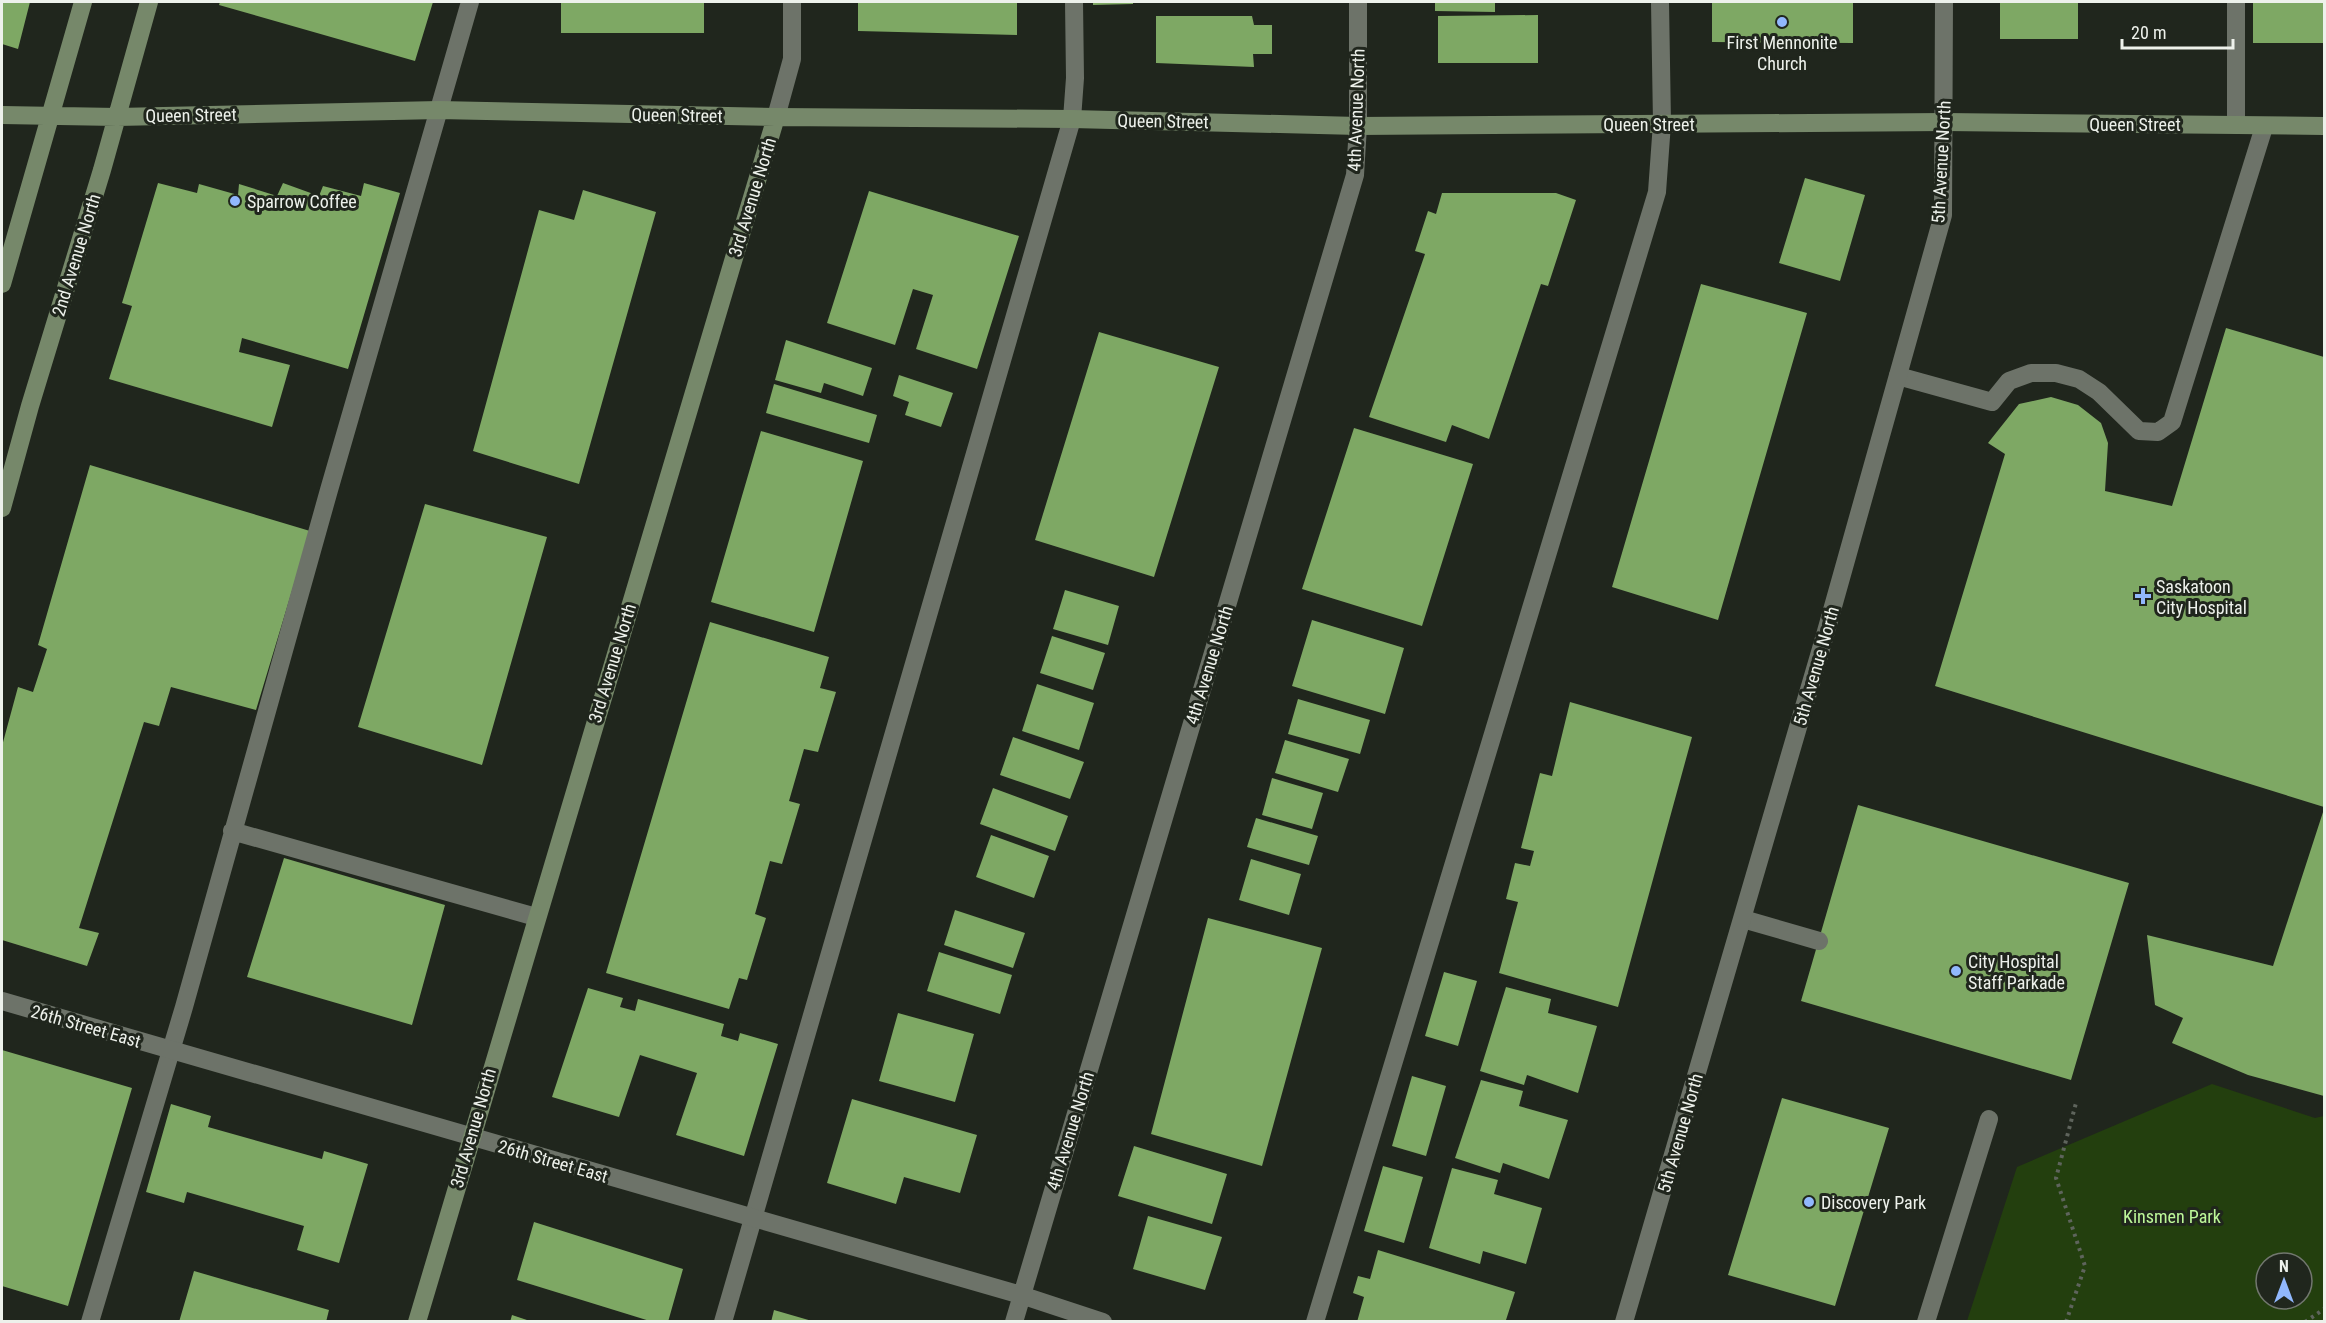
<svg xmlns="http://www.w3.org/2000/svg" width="2326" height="1323" font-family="'Roboto Condensed',sans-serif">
<rect width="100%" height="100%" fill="#20261d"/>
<path fill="#233f0e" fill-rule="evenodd" d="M2212 1084 2315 1118 2324 1116V1321H1967L2017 1167ZM2266 1263H2302V1299H2266Z"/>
<path fill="#7ea864" d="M2 2H30L18 49 2 44Z
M220 2H433L415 61 219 5Z
M561 2H704V33H561Z
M858 2H1017V35L858 31Z
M1093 2H1133V4L1093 5Z
M1435 2H1495V12L1435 11Z
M1712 2H1853V43L1712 42Z
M2000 2H2078V39H2000Z
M2253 2H2324V43H2253Z
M1538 15V63H1438V16Z
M1156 16H1252L1254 25H1272V54H1253L1254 67 1156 63Z
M1805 178 1865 195 1840 281 1779 263Z
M158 183 197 193 199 184 238 195 239 184 277 196 283 183 319 196 323 186 361 196 364 183 400 193 348 369 242 338 239 352 290 365 272 427 109 379 132 306 122 303Z
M583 190 656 212 579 484 473 451 539 210 574 220Z
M869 191 1019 236 977 369 916 349 933 295 913 289 895 345 827 323Z
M1442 193H1556L1576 200 1548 286 1541 284 1489 439 1452 425 1446 442 1369 417 1425 254 1415 251 1428 211 1436 214Z
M1701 284 1807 313 1718 620 1612 587Z
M2226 328 2324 357V807L1935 686 2005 454 1988 443 2019 404 2051 397 2078 405 2101 423 2108 443 2105 491 2172 506Z
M1099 332 1219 367 1154 577 1035 540Z
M786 340 872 368 863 396 824 383 821 393 775 380Z
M899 375 953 393 941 427 905 415 909 402 893 396Z
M774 384 877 415 869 443 766 413Z
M1354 428 1473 464 1422 626 1302 589Z
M761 431 863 461 814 632 711 602Z
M90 465 310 531 256 710 171 687 159 726 144 722 79 928 99 933 87 966 2 940V746L18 687 33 692 47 649 38 645Z
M425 504 547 537 482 765 358 727Z
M1065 590 1119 606 1108 645 1053 629Z
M1312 620 1404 648 1385 714 1292 686Z
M710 622 829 657 820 688 836 692 818 752 804 749 789 801 800 804 782 864 770 861 755 914 766 918 747 980 739 978 729 1009 606 973Z
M1052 636 1105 653 1093 690 1040 673Z
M1037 684 1094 703 1079 750 1022 731Z
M1298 699 1370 720 1360 754 1288 734Z
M1570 702 1692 737 1618 1007 1499 973 1518 902 1506 899 1515 863 1530 866 1534 851 1521 848 1540 773 1552 776Z
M1013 737 1084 762 1070 799 1000 775Z
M1285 740 1349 759 1338 792 1275 773Z
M1272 778 1323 793 1312 829 1262 815Z
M993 788 1068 816 1055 851 980 824Z
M1858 805 2129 883 2071 1080 1801 1001Z
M2324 809V1096L2248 1075 2172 1043 2183 1018 2155 1005 2147 935 2273 966Z
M1256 818 1318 836 1309 865 1247 847Z
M991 835 1049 856 1034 898 976 877Z
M284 858 445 905 412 1025 247 977Z
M1251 859 1301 874 1289 915 1239 900Z
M955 910 1025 933 1013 968 944 945Z
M1208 918 1322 948 1262 1166 1151 1134Z
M939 952 1012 975 1000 1014 927 991Z
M1444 972 1477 981 1458 1046 1425 1036Z
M1506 987 1551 999 1548 1013 1597 1026 1578 1093 1527 1075 1524 1085 1480 1071Z
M588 988 623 998 620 1007 635 1011 638 999 724 1024 721 1036 738 1041 740 1033 778 1044 744 1156 676 1135 697 1073 640 1055 619 1117 552 1097Z
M898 1013 974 1034 955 1102 879 1081Z
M2 1050 132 1088 68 1306 2 1286Z
M1412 1076 1446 1086 1426 1156 1392 1146Z
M1481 1080 1523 1091 1519 1106 1568 1120 1549 1179 1503 1163 1500 1173 1455 1158Z
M1782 1098 1889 1128 1835 1306 1728 1275Z
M852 1099 977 1135 960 1193 904 1177 896 1204 827 1183Z
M171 1104 211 1116 208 1127 322 1159 324 1151 368 1164 339 1263 297 1250 304 1226 187 1192 184 1203 146 1192Z
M1134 1146 1227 1174 1212 1224 1118 1196Z
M1383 1166 1423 1177 1404 1243 1364 1231Z
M1452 1168 1498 1180 1494 1194 1542 1208 1526 1264 1483 1251 1480 1264 1429 1248Z
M1148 1216 1222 1237 1205 1290 1133 1269Z
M534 1222 683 1269 668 1322H653L517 1280Z
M1378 1250 1515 1292 1506 1320 1511 1322H1357L1364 1297 1353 1293 1358 1276 1370 1279Z
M194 1271 329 1310 326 1322H179Z
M774 1310 812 1321 811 1322H771Z
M512 1315 530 1321V1322H510Z"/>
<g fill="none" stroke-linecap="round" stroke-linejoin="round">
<path stroke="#5e645c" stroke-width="4" stroke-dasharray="3 4.5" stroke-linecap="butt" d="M2066 1322 2085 1266 2056 1178 2076 1103
M2305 1322 2324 1309"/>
<path stroke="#6d7369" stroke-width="18" d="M2236 125V2
M1898 376 1992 402 2009 381 2031 373H2056L2079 379 2099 392 2139 431 2158 432 2172 422 2264 127
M232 831 536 917
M1743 919 1819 941
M90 1322 184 1007 329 490 470 2
M723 1322 1072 119 1075 78 1074 2
M1315 1322 1657 192 1662 123 1660 2
M1926 1322 1989 1119"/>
<path stroke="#6d7369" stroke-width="18" d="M776 117 792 59V2
M2 1001 1021 1295 1103 1322
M1014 1322 1355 175 1358 126V2
M1624 1322 1825 635 1943 215 1944 2"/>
<path stroke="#76886a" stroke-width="18" d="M2 115 117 117 439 110 776 117 1072 119 1358 126 1945 122 2324 126
M2 284 83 2
M2 508 30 406 102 170 149 2
M417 1322 776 117"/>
</g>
<g fill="#91b8fd" stroke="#20261d" stroke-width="2">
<circle cx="1782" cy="22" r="6"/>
<circle cx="235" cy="201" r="6"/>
<path d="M2140 587h6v6h6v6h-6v6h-6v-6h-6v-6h6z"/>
<circle cx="1956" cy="971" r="6"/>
<circle cx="1809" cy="1202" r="6"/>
</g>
<g text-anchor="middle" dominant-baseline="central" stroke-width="6" stroke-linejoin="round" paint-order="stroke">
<g font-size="18" fill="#edf1eb" stroke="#20261d" text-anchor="start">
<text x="1782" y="42" text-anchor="middle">First Mennonite<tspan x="1782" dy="21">Church</tspan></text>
<text x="247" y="201">Sparrow Coffee</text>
<text x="2156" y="586">Saskatoon<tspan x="2156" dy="21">City Hospital</tspan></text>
<text x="1968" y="961">City Hospital<tspan x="1968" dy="21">Staff Parkade</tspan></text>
<text x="1821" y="1202">Discovery Park</text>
</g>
<g font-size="18" fill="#edf1eb" stroke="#20261d">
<text transform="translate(1356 110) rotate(-88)">4th Avenue North</text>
<text transform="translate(191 115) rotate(-1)">Queen Street</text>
<text transform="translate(677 115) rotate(1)">Queen Street</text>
<text transform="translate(1163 121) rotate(1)">Queen Street</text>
<text x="1649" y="124">Queen Street</text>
<text x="2135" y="124">Queen Street</text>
<text transform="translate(1941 162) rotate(-87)">5th Avenue North</text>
<text transform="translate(752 197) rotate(-73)">3rd Avenue North</text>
<text transform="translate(76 255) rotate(-73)">2nd Avenue North</text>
<text transform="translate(612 663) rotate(-73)">3rd Avenue North</text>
<text transform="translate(1209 665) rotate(-73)">4th Avenue North</text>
<text transform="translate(1816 666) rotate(-74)">5th Avenue North</text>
<text transform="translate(86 1026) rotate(16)">26th Street East</text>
<text transform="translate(473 1128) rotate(-74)">3rd Avenue North</text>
<text transform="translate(1070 1131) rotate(-73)">4th Avenue North</text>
<text transform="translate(1680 1133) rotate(-74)">5th Avenue North</text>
<text transform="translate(553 1161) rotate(16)">26th Street East</text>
</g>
<g font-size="18" fill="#bdf799" stroke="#20261d">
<text x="2172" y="1216">Kinsmen Park</text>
</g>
</g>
<rect width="2326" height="1323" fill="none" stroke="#edf1eb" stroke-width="6"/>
<g transform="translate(2284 1281)"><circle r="28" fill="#20261d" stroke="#72776f" stroke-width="1.5"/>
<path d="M0-4.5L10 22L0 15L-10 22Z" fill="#91b8fd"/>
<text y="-9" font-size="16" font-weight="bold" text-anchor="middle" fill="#edf1eb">N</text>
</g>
<path d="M2122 39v9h111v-9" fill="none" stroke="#edf1eb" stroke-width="3"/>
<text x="2131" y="39" font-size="18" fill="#edf1eb" stroke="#20261d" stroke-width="4.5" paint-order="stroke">20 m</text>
</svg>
